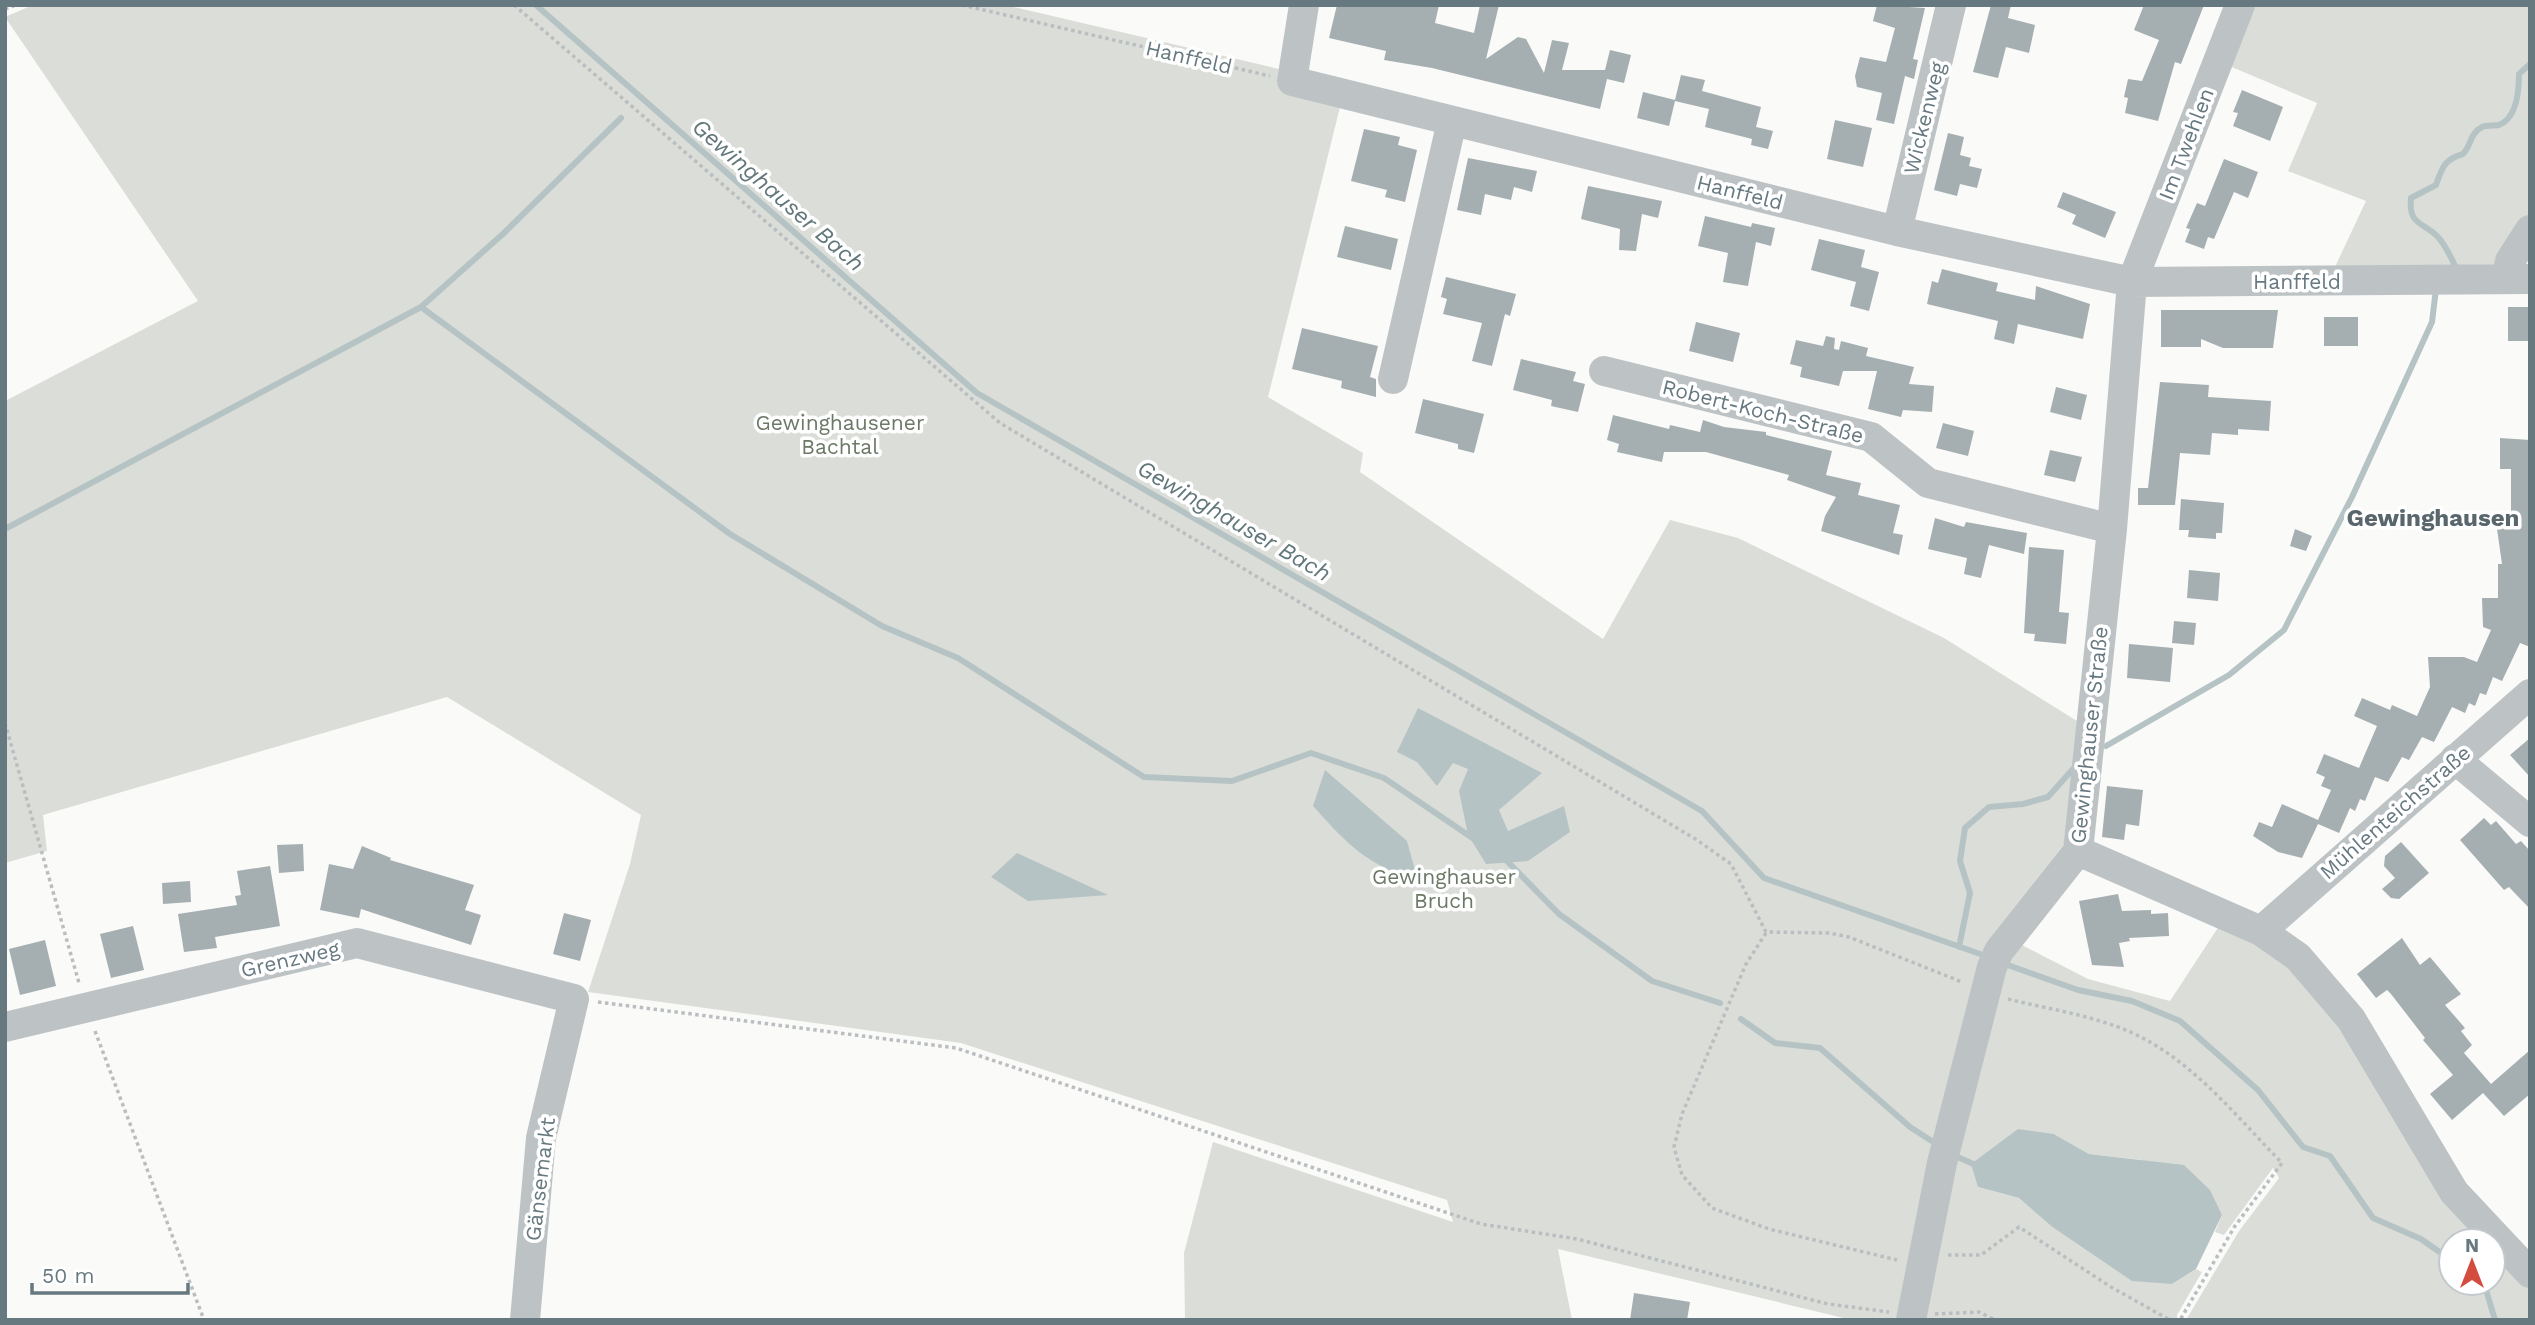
<svg xmlns="http://www.w3.org/2000/svg" width="2535" height="1325" font-family="'Work Sans',sans-serif">
<rect width="100%" height="100%" fill="#fafaf8"/>
<path fill="#dbded8" d="M33 5H1005L1279 69 1277 84 1341 103 1268 397 1363 453 1360 472 1603 639 1670 520 1738 538 1944 638 2077 721 2068 839 2000 926 1898 1320H1852L1558 1249 1572 1320H1185L1184 1253 1213 1142 1453 1222 1447 1200 961 1043 588 992 630 864 641 815 447 697 43 815 47 851 5 863V401L198 301 5 17Z
M2250 5H2530V212L2492 267 2334 269 2366 201 2288 171 2317 103 2227 65Z
M2221 923 2269 945 2342 1021 2483 1241H2451V1283H2493V1251L2530 1288V1320H2186L2239 1231 2279 1178 2273 1168 2224 1235 2215 1232 2222 1215 2142 1160 2089 1154 2054 1134 1978 1187 2019 1198 2051 1226 2172 1284 2196 1269 2202 1272 2177 1315V1320H1925C1949 1194 1970 1063 2016 942L2088 979 2170 1001Z"/>
<path fill="#b6c3c5" d="M1418 708 1542 773 1499 810 1508 831 1564 806 1570 832 1528 861 1486 864 1468 835 1459 791 1468 769 1453 763 1437 786 1417 762 1397 752Z
M1325 770 1407 841 1418 881C1367 865 1348 845 1313 806Z
M1017 853 1108 895 1028 901 991 877Z
M2018 1129 2054 1134 2089 1154 2184 1165 2210 1190 2222 1215 2196 1269 2172 1284 2132 1281 2051 1226 2019 1198 1978 1187 1971 1164Z"/>
<g fill="none" stroke-linecap="round" stroke-linejoin="round">
<path stroke="#b6c3c5" stroke-width="6" d="M536 5 977 393 1702 811 1764 878 1983 955
M2456 268C2451 257 2446 246 2438 237 2424 222 2408 226 2411 198L2436 185C2442 167 2445 159 2463 154 2471 146 2470 133 2482 127 2487 125 2494 126 2499 125 2517 118 2519 89 2519 74L2530 64
M421 307 730 534 882 626 958 658 1144 777 1232 781 1311 753 1384 778 1474 839
M5 529 421 307 504 233 621 118
M2106 746 2229 675 2284 630 2352 497 2432 322 2436 289
M1504 858 1559 914 1652 981 1720 1003
M1959 947 1970 893 1960 861 1965 828 1989 807 2023 804 2048 797 2073 769
M2005 964 2078 990 2132 1001 2180 1021 2258 1090 2303 1147 2330 1156 2373 1218 2421 1239 2451 1260
M1741 1019 1775 1043 1820 1048 1910 1127 1938 1145
M1953 1155 1978 1166
M2484 1283 2495 1320"/>
</g>
<path fill="#a5afb2" d="M1337 5H1439L1435 23 1474 33 1480 5H1499L1486 59 1518 37 1526 39 1544 73 1552 40 1569 43 1562 70H1605L1610 50 1631 55 1624 83 1607 79 1600 109 1432 68 1384 60 1386 51 1329 38Z
M1877 5 1925 8 1913 59 1918 60 1914 79 1905 76 1894 124 1876 120 1882 93 1857 87 1855 76 1860 57 1886 62 1895 28 1873 21Z
M1991 5H2011L2008 18 2035 25 2029 53 2006 47 1998 78 1973 72Z
M2144 5H2204L2181 64 2175 62 2158 121 2125 113 2128 98 2124 97 2128 79 2142 81 2159 40 2134 30Z
M1681 75 1705 80 1702 91 1761 107 1756 127 1773 131 1768 149 1751 145 1752 139 1705 127 1709 109 1675 101 1669 126 1637 118 1643 92 1675 100Z
M2242 90 2283 107 2270 141 2233 126 2238 113 2233 112Z
M1835 120 1872 128 1863 167 1827 159Z
M1364 129 1400 137 1398 145 1417 150 1405 202 1385 197 1387 190 1351 181Z
M1948 133 1964 137 1960 155 1971 158 1969 166 1982 169 1977 188 1960 184 1957 196 1934 190Z
M1468 158 1537 171 1532 192 1514 187 1511 200 1485 194 1481 215 1457 210Z
M2224 159 2258 172 2248 198 2234 192 2214 239 2208 237 2204 249 2185 242 2190 229 2186 228 2197 203 2205 206Z
M1588 186 1662 201 1658 218 1642 214 1636 251 1619 250 1620 229 1581 219Z
M2063 192 2116 212 2105 238 2072 224 2076 215 2057 207Z
M1705 216 1751 227 1752 223 1775 228 1771 246 1756 242 1748 286 1723 282 1728 253 1698 246Z
M1345 226 1398 239 1391 270 1337 257Z
M1819 239 1865 250 1861 267 1879 272 1869 311 1850 306 1856 282 1811 270Z
M1942 269 1998 283 1996 291 2035 300 2036 286 2090 304 2083 339 2018 324 2014 344 1994 339 1998 321 1927 304 1932 281 1938 283Z
M1446 277 1516 294 1510 316 1505 314 1492 366 1472 361 1482 323 1443 314 1447 299 1441 297Z
M2508 307H2530V341H2508Z
M2161 310H2278L2273 348H2223L2201 339V347H2161Z
M2324 317H2358V346H2324Z
M1696 322 1740 333 1733 362 1689 351Z
M1302 328 1378 346 1370 377 1376 379V397L1341 388 1342 381 1292 369Z
M1826 336 1835 338 1834 349 1839 350 1841 341 1868 348 1866 356 1914 367 1909 384 1934 386 1932 412 1903 410 1901 417 1868 409 1877 371H1843L1839 386 1800 377 1802 367 1790 364 1796 340 1823 346Z
M1521 359 1576 372 1573 381 1585 384 1578 412 1551 406 1552 400 1513 390Z
M2160 382 2209 385 2208 397 2271 401 2269 431 2238 429V435L2212 433 2210 455 2180 453 2175 505H2138V488H2148Z
M2056 387 2087 395 2081 420 2050 412Z
M1423 399 1484 414 1474 453 1458 449V444L1415 433Z
M1613 415 1669 429 1670 425 1700 432 1703 420 1724 427 1766 432V435L1832 451 1826 475 1861 483 1858 495 1900 505 1893 533 1903 535 1899 555 1821 531 1825 516 1836 497 1787 480 1789 475 1706 452H1664L1662 462 1617 452 1619 444 1607 440Z
M1943 423 1974 431 1968 456 1936 448Z
M2500 438 2530 440V647L2520 643 2502 681 2493 677 2486 695 2480 693 2475 706 2469 703 2465 713 2452 707 2434 742 2422 737 2409 760 2402 757 2388 782 2375 777 2365 801 2360 799 2355 811 2350 808 2339 833 2318 824 2302 858 2278 852 2253 836 2259 822 2272 827 2282 804 2318 820 2331 790 2321 786 2325 777 2316 773 2324 754 2359 768 2377 726 2354 716 2362 698 2390 710 2392 705 2417 716 2430 687 2428 657H2464L2477 662 2491 630 2483 627 2482 598H2498V564H2502L2496 522H2511V469H2500Z
M2050 450 2082 457 2075 482 2044 475Z
M2181 499 2224 503 2222 533H2216V539L2188 537 2189 530H2179Z
M1935 518 1964 527 1966 522 2027 533 2024 554 1989 545 1981 578 1964 574 1967 558 1928 549Z
M2295 529 2312 536 2306 551 2290 546Z
M2029 547 2064 550 2059 612 2069 613 2066 644 2034 641 2035 634 2024 633Z
M2189 570 2220 573 2218 601 2187 598Z
M2174 621 2196 623 2194 645 2172 643Z
M2129 644 2173 648 2170 682 2127 678Z
M2530 738V777L2510 755Z
M2107 786 2143 790 2139 826 2126 824 2124 840 2102 837Z
M2484 818 2491 825 2496 821 2516 844 2521 841 2530 851V909L2509 887 2504 890 2460 840Z
M2401 842 2429 873 2399 899 2391 898 2382 889 2395 878 2384 866 2385 856Z
M303 844 304 871 279 873 277 845Z
M362 846 391 858 390 860 474 885 465 910 481 915 471 945 361 909 359 918 320 910 329 864 353 869Z
M270 866 280 926 215 937 217 948 184 952 178 914 237 905 235 896 241 895 237 871Z
M190 881 191 902 163 904 162 883Z
M2118 894 2122 911 2151 910V914L2168 913 2169 936 2129 938 2130 941 2119 943 2124 967 2092 965 2079 901Z
M564 913 591 920 580 961 553 954Z
M133 926 144 970 111 978 100 934Z
M2402 938 2420 965 2430 957 2461 994 2445 1005 2465 1028 2461 1031 2472 1045 2464 1053 2491 1084 2530 1050V1094L2504 1116 2483 1093 2452 1120 2430 1094 2453 1075 2423 1040 2425 1038 2391 994 2387 990 2376 998 2357 974Z
M45 940 56 986 20 995 9 949Z
M1634 1293 1690 1302 1687 1320H1630Z"/>
<g fill="none" stroke-linecap="round" stroke-linejoin="round">
<path stroke="#babec0" stroke-width="3.5" stroke-dasharray="3.5 3.5" stroke-linecap="butt" d="M514 5 1000 423 1697 840 1731 864 1766 932 1829 933 1849 937 1962 982
M962 5 1270 76
M5 9 16 5
M5 723 79 983
M1766 933 1746 964 1682 1114 1674 1147 1682 1175 1712 1208 1769 1229 1897 1260
M2008 999C2044 1008 2083 1014 2118 1027 2186 1052 2232 1112 2282 1163L2235 1226 2180 1320
M598 1002 956 1048 1481 1224 1577 1239 1828 1304 1889 1312
M95 1031 204 1320
M1948 1255H1981L2019 1227 2111 1287 2170 1320
M1935 1314 1979 1312 1995 1320"/>
<path stroke="#bdc3c5" stroke-width="30" d="M1304 5 1292 81 1897 231 2132 282 2530 279
M1897 231 1951 5
M2506 279 2510 261 2530 230
M1604 371 1871 437 1928 483 2112 529
M1393 379 1452 121
M2455 759 2530 822
M2078 851 2261 931 2298 957 2351 1019 2454 1192 2530 1273
M2261 931 2530 694
M5 1027 357 943 574 999 541 1138 525 1320
M1911 1320 1942 1163 1992 967 1999 951 2078 851 2112 529 2132 282 2240 5"/>
</g>
<g text-anchor="middle" dominant-baseline="central" stroke-width="7" stroke-linejoin="round" paint-order="stroke">
<g font-size="21" fill="#677980" stroke="#fff">
<text transform="translate(1189 57) rotate(13)">Hanffeld</text>
<text transform="translate(1924 118) rotate(-76)">Wickenweg</text>
<text transform="translate(2186 144) rotate(-69)">Im Twehlen</text>
<text transform="translate(1740 192) rotate(14)">Hanffeld</text>
<text x="2297" y="281">Hanffeld</text>
<text transform="translate(1763 411) rotate(14)">Robert-Koch-Straße</text>
<text transform="translate(2089 735) rotate(-84)">Gewinghauser Straße</text>
<text transform="translate(2395 812) rotate(-41)">Mühlenteichstraße</text>
<text transform="translate(290 959) rotate(-13)">Grenzweg</text>
<text transform="translate(540 1179) rotate(-83)">Gänsemarkt</text>
</g>
<g font-size="21" fill="#6c7966" stroke="#fff">
<text x="840" y="422">Gewinghausener<tspan x="840" dy="24">Bachtal</tspan></text>
<text x="1444" y="876">Gewinghauser<tspan x="1444" dy="24">Bruch</tspan></text>
</g>
<g font-size="23" font-style="italic" fill="#62777a" stroke="#fff">
<text transform="translate(778 195) rotate(41)">Gewinghauser Bach</text>
<text transform="translate(1234 521) rotate(30)">Gewinghauser Bach</text>
</g>
<g font-size="24" font-weight="bold" fill="#59666c" stroke="#fff">
<text x="2433" y="518">Gewinghausen</text>
</g>
</g>
<rect width="2535" height="1325" fill="none" stroke="#677980" stroke-width="14"/>
<g transform="translate(2472 1262)"><circle r="33" fill="#ffffff" stroke="#c2c9cc" stroke-width="2"/>
<path d="M0-5L12 26L0 18L-12 26Z" fill="#d34c3f"/>
<text y="-10" font-size="19" font-weight="bold" text-anchor="middle" fill="#677980">N</text>
</g>
<path d="M32 1283v10h156v-10" fill="none" stroke="#677980" stroke-width="3.5"/>
<text x="42" y="1283" font-size="21" fill="#677980" stroke="#ffffff" stroke-width="5" paint-order="stroke">50 m</text>
</svg>
